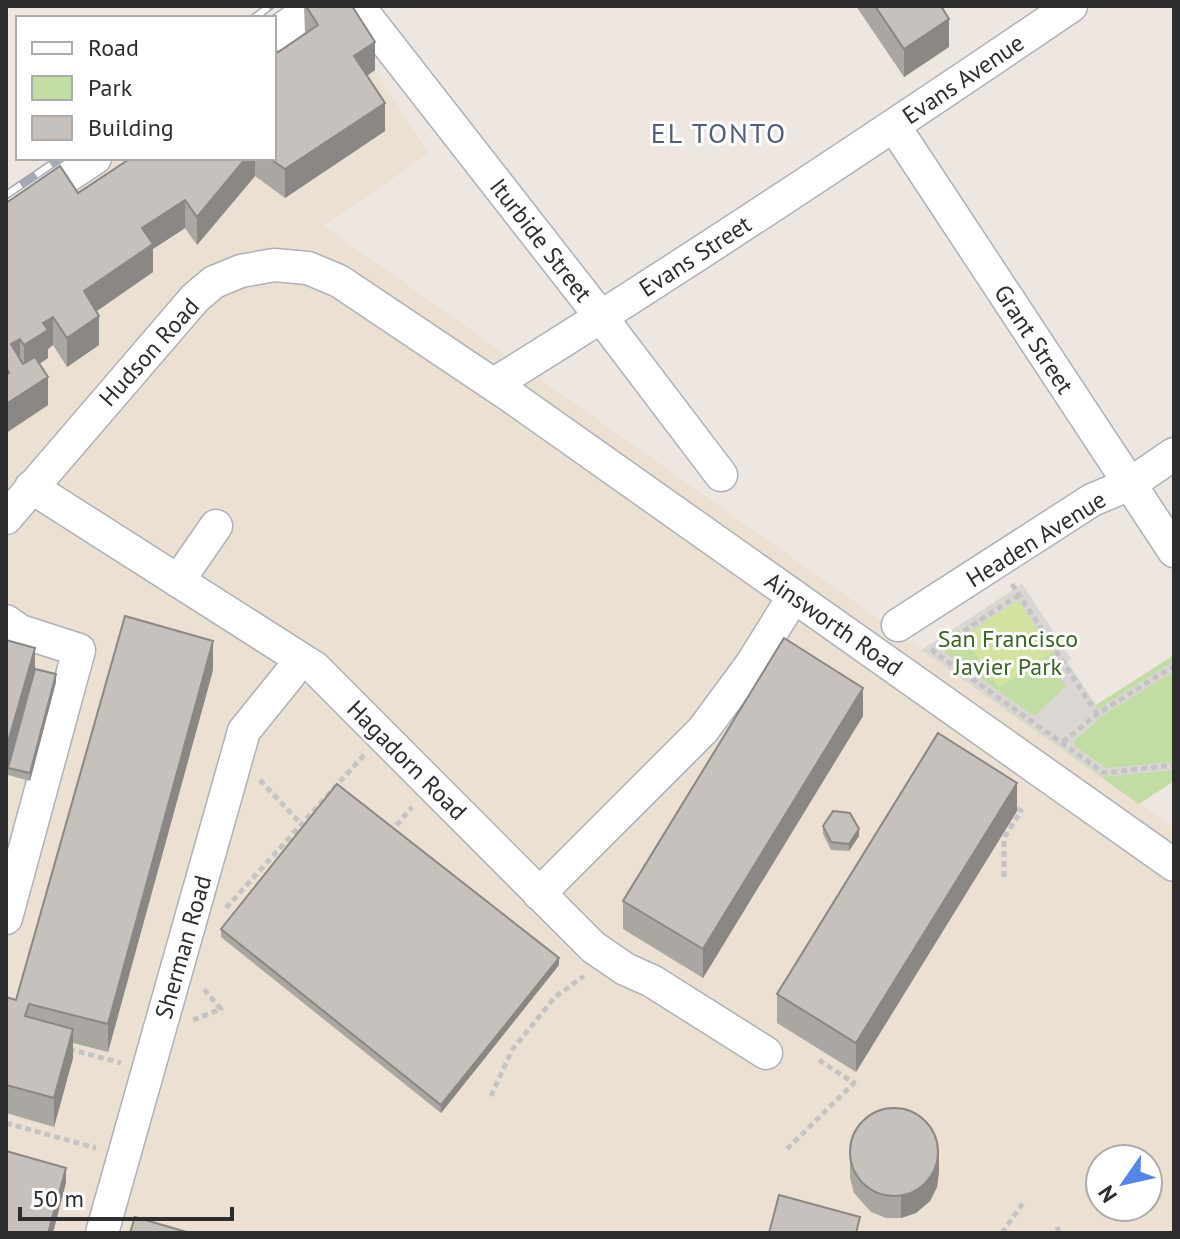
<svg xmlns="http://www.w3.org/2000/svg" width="1180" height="1239" font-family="'PT Sans',sans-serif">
<rect width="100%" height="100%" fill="#ede6e1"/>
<path fill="#ece0d2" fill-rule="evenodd" d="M336 11 429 153 324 226 1174 828V1233H6V231L115 158H274V52ZM1100 1159H1148V1207H1100Z"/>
<path fill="#c1dda3" d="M1022 584 1071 659 1067 662 1096 705 1174 655V781L1139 804 922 650Z"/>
<path fill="#d2e3a0" d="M1018 600 1052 652 999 688 964 636Z"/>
<path fill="#d9d6d3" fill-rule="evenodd" d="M1022 584 1071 659 1067 662 1098 709 1174 661V671L1102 716 1074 741 1076 747 1106 768 1174 762V770L1102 777 922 650ZM1018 600 1066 673 1060 677 1066 686 1034 716 944 652 947 647Z"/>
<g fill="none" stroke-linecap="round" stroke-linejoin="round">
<g stroke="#adb1b8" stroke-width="35">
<path id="minor" d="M358 6 601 317 721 475
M274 35 315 6
M894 126 1174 551
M6 217 95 158
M494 384C689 263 881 135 1071 6
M31 487 315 668 593 947 625 969 652 981 766 1053
M6 518 195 298 214 282 241 271 274 265 308 268 339 281 512 397 1174 865
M178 581 216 526
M6 621 20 631 79 650 6 918
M898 625 1092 500 1130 484 1174 454
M539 894 703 730 751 665 794 596
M102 1233 244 731 290 674"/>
</g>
<path stroke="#c4c4c4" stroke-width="5" stroke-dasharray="6 4" stroke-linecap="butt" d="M1012 584 1097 714
M1019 595 933 651 1104 773 1174 765
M1063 742 1097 714 1174 666
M260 780 302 825
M390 833 412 807
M1004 877V838L1021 811 1013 806
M226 908 364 755
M193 1020 221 1009 202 987
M69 1049 121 1063
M491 1096 512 1050 555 997 584 976
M6 1123 96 1148
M787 1149 854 1083 816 1058
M1057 1227 1059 1233
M1002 1233 1023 1203"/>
<use href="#minor" stroke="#fff" stroke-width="32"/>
<g stroke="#a4a9b5" stroke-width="9">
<path id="rail" d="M254 18 270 6
M6 195 61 158"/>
</g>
<use href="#rail" stroke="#fff" stroke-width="6" stroke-dasharray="18" stroke-linecap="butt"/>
</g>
<path fill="#aaa6a2" d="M304 6H352L375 70 367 76 385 131 285 198 255 176 197 245 185 228 153 249V272L96 311 99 345 67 367 53 345 48 349V358L39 364 48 405 6 433V203L78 193 131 158H274L305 33Z
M856 6H941L949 47 904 77Z
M35 669 56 682 30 781 8 775V769Z
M213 670 108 1052 73 1043V1058L54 1127 6 1113V997L16 1000Z
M863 716 703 978 623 929V901Z
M1017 811 856 1072 777 1023V994Z
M823 826 859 836 849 851 831 850 823 834Z
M221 929 559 965 441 1113 221 937Z
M850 1156 939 1172 937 1187 930 1201 916 1213 901 1218H886L871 1212 854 1193 850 1178Z"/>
<path fill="#8b8784" d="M949 19V47L904 77V49Z
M375 42V70L354 84V56Z
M385 103V131L285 198V169Z
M246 158H255V176L197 245V217Z
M185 200V228L153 249V272L84 320V291L142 228Z
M99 316V345L67 367V338Z
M53 317V345L48 349V358L24 374V345L43 323Z
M20 339V367L11 344Z
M48 377V405L6 433V404Z
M213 641V670L108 1052V1024Z
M35 648V677L6 778V749Z
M56 674V682L30 781V773Z
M863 688V716L703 978V949Z
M1017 783V811L856 1072V1043Z
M859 829V836L849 851V844Z
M559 958V965L441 1113V1105Z
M73 1029V1058L54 1127V1098Z
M939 1150V1172L937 1187 930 1201 916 1213 901 1218V1196Z
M66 1168V1183L53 1233H48Z"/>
<path fill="#c6c1bc" stroke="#8b8784" stroke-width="2" d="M306 6H352L375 42 354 56 385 103 285 169 269 158H274V55L318 25Z
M875 6H941L949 19 904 49Z
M131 158H246L197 217 185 200 142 228 153 244 84 291 99 316 67 338 53 317 43 323 48 330 24 345 20 339 11 344 23 364 35 357 48 377 6 404V375L9 373 6 367V203L60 166 78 193Z
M125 616 213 641 108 1024 29 1004 25 1016 73 1029 54 1098 6 1085V997L16 1000Z
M784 638 863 688 703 949 623 901Z
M6 640 35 648 6 749Z
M35 669 56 674 30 773 8 768Z
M938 733 1017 783 856 1043 777 994Z
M337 784 559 958 441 1105 221 929Z
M833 811 850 813 859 829 849 844 831 842 823 826Z
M850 1152a44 44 0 1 1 88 0a44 44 0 1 1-88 0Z
M6 1151 66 1168 48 1233H6Z
M779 1195 860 1217 856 1233H769Z
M135 1217 190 1233H130Z"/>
<g text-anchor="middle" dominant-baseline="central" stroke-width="6" stroke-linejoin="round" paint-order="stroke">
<g font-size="24" fill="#2d2d2d" stroke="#fff">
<text transform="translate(963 79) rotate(-34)">Evans Avenue</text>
<text transform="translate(541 240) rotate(52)">Iturbide Street</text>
<text transform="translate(695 256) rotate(-33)">Evans Street</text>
<text transform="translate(1034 339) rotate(57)">Grant Street</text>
<text transform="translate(149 352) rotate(-48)">Hudson Road</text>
<text transform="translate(1036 539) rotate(-32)">Headen Avenue</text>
<text transform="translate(834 624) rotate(35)">Ainsworth Road</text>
<text transform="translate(407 760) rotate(45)">Hagadorn Road</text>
<text transform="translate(183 947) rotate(-74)">Sherman Road</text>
</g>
<g font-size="24" fill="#3b6423" stroke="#fff">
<text x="1008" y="638">San Francisco<tspan x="1008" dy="28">Javier Park</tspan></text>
</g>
<g font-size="28" letter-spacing="2" fill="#515f7a" stroke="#fff">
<text x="719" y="132">EL TONTO</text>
</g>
</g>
<rect width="1180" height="1239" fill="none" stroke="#2d2d2d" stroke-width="16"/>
<rect x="16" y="16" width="260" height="144" fill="#ffffff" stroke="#ababab" stroke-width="2"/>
<rect x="32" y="42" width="40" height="12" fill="#ffffff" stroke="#ababab" stroke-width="2"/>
<text x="88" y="56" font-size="24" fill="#2d2d2d">Road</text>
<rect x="32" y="76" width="40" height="24" fill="#c1dda3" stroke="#ababab" stroke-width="2"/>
<text x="88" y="96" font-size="24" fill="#2d2d2d">Park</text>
<rect x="32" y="116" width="40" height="24" fill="#c6c1bc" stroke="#ababab" stroke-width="2"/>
<text x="88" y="136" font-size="24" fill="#2d2d2d">Building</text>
<g transform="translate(1124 1183) rotate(236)"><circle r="38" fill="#ffffff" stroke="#ababab" stroke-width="2"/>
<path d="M0-6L14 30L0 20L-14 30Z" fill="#5287e9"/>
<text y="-12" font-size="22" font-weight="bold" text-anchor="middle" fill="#2d2d2d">N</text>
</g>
<path d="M20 1207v12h212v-12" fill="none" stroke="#2d2d2d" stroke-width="4"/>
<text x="32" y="1207" font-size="24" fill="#2d2d2d" stroke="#ffffff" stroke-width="6" paint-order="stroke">50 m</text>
</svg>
